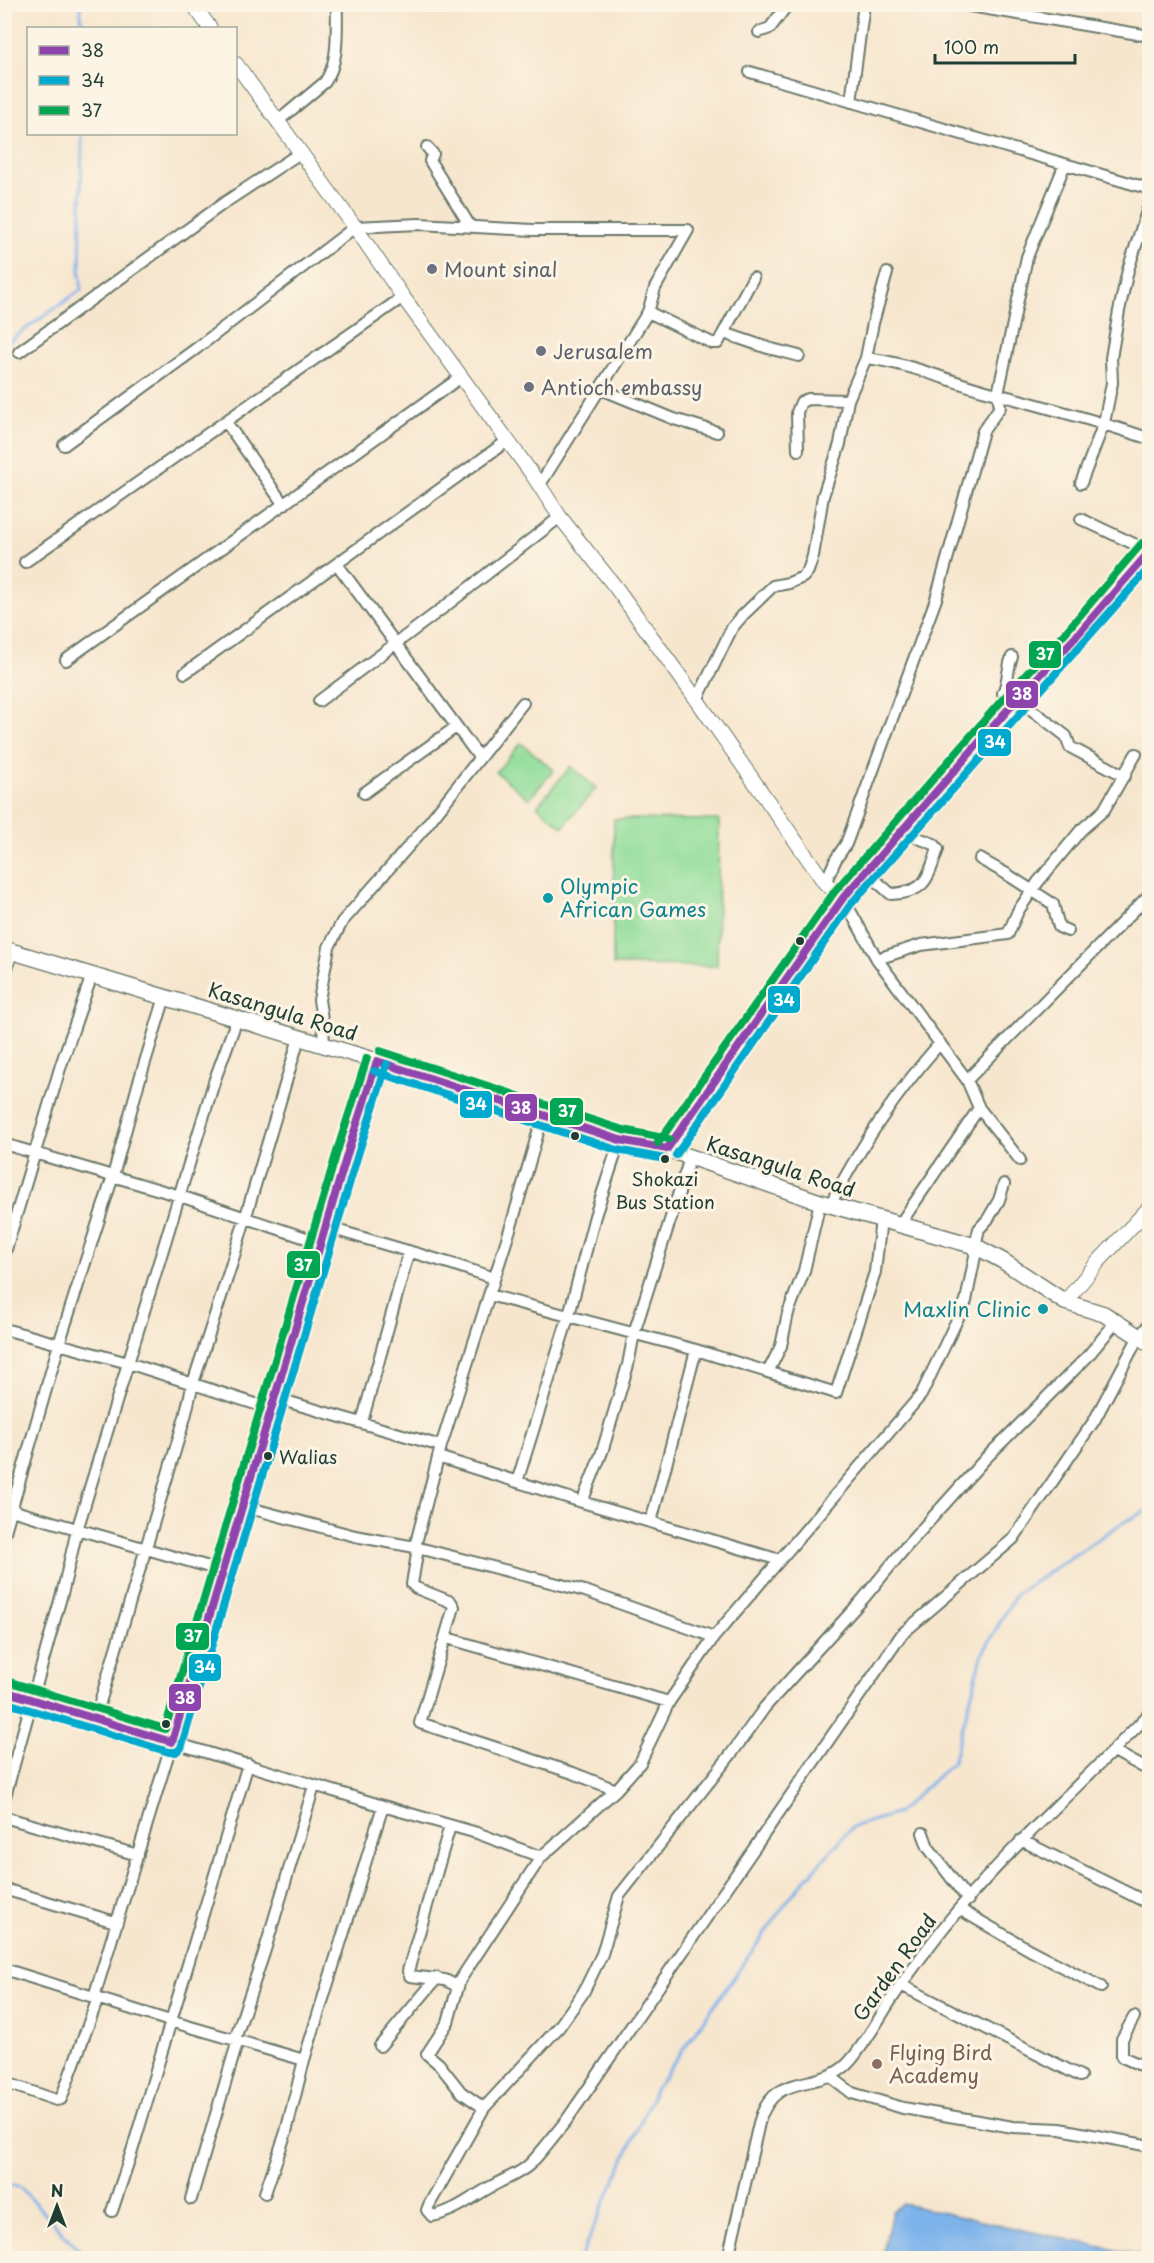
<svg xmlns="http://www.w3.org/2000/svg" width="1154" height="2263" font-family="'Playpen Sans',sans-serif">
<rect width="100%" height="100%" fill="#fcf5e5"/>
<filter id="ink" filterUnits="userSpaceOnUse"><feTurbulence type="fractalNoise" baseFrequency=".0167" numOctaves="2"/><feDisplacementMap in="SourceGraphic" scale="12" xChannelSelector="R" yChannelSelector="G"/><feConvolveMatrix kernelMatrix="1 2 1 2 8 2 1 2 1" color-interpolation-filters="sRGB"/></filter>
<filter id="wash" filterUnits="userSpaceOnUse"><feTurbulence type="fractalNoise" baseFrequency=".008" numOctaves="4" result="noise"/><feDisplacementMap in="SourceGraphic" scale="24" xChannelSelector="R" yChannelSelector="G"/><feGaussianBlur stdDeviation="1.35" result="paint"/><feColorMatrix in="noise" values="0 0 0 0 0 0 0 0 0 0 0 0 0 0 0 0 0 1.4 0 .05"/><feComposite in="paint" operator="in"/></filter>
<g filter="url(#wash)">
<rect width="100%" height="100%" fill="#f7e6ce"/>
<path fill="#90dd9a" stroke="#588d67" stroke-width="1.5" d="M521 743 554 770 529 799 496 772Z
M571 766 596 788 563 827 537 806Z
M614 819 719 820 717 966 613 965Z"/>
<path fill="#7db2eb" stroke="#4e7890" stroke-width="1.5" d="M903 2204 1149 2257V2258H882L892 2211Z"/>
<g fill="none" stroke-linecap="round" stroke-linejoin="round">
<path stroke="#7db2eb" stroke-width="3" d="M80 4 82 28
M80 277 82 134
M4 350 6 343 81 290V280
M4 2183 21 2188 76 2247 90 2258
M580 2258 656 2088 791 1896 852 1827 898 1813 953 1762 983 1653 1016 1594 1122 1523 1150 1509"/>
</g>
</g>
<g filter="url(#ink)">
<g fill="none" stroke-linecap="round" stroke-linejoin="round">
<g stroke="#6b786a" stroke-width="14">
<path id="minor" d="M964 5 1150 36
M759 32 770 28 788 4
M750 72 1150 189
M851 102 864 4
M277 122 325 82C340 60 336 31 337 4
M427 147 433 154 430 161 433 166 470 226
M648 312 712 343H718L753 278
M724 333 768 348 799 356
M19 352 224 203 300 153
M866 358 873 323 887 273
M601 389 674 419 717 432
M226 422 284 505
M64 445 197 348 355 227 419 224 533 230H688L655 288 648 312 539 486
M798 450 797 412 801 402 808 399 848 400
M1081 483 1104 423 1112 383 1111 358 1119 311 1128 270 1150 202
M1081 519 1149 551
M25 562 403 297
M337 564 479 757
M1012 657C1007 669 1009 680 1003 693L1011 705 1026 706 1036 713 1066 736 1070 747 1125 776
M66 660 461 377
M185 673 507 441
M697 700 732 628 743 615 773 586 789 583 803 577 808 571 813 556 823 496 840 444 848 400 866 358C908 363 946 380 986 391 1041 406 1096 420 1150 439
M319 701 443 608 560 517
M364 793 456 727
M980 859 1005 873 1053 904 1059 927 1068 931
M866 872 891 894C927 892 927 879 938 849L934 844 918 838 906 825
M825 883 836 859 846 844 936 599 983 431 1000 407 998 394 1027 257 1065 164
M843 898 877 959 967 1080 1150 894
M877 959 921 945 1008 934 1018 911 1038 882 1081 830 1104 810 1136 754
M4 978 12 952
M324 1045 323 1025 319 1000 329 947 342 922 422 831 523 703
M967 1080 979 1108 1020 1160
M4 1144 180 1196 321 1243
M830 1205C860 1147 897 1092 940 1043
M900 1224 979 1108
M326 1227 452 1264 494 1278
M4 1256 61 1065 92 975
M489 1295 696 1350 836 1393 875 1272 881 1219
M1115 1323 1087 1357 985 1459 905 1548 863 1599 765 1707 732 1753 619 1896 602 1954 583 1993 559 2027 484 2108 429 2205 427 2210 432 2216C455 2212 473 2196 494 2185 506 2178 520 2174 530 2164 543 2151 554 2135 566 2121L902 1634 1013 1539 1094 1421 1138 1338 1150 1323
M4 1329 128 1363 271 1409
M768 1372 781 1346 788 1313 804 1271 820 1202
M275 1398 441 1446 512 1223 543 1115
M362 1422 409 1251
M441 1446 415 1547 585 1591 714 1637
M438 1457 582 1502 780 1560
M517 1482 569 1315 595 1216 620 1140
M582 1502 602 1452 628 1365 634 1333 690 1158
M242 1506 355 1536 415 1547
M4 1508 223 1571
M651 1522 696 1350
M4 1535 59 1344 113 1176 138 1085 165 997
M418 1548 412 1584 416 1588 451 1602 454 1607 420 1723 573 1773 616 1790
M447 1638 669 1702 714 1637 921 1395 966 1301 975 1256V1246L979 1229 988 1219 999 1200 1004 1184
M4 1691 172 1742 349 1148 377 1061
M95 1719 185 1417 193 1383 231 1266 299 1038
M1114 1751 1150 1771
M4 1800 63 1590 77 1530 215 1079 237 1019
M4 1817 138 1855
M450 1826 408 1971 410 1976 445 1980 457 1986
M923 1833 928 1847 968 1900
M1021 1840 1150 1904
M4 1889 115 1922
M959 1909 1030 1950 1101 1987
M4 1969 170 2021 304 2060
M901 1985 1080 2076
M94 1997 172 1742 383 1806 477 1833 541 1857
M1134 2017 1122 2039V2057L1150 2069
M235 2039 264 1953 314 1786
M380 2046 437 1978
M830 2076 852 2093 903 2108 1013 2127 1060 2129 1150 2146
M4 2082 56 2100 61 2099 98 1998
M484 2108 461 2092 439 2064 427 2054 448 2022 460 1980 541 1857 616 1790 640 1763 669 1702
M265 2193 286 2132 304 2060 383 1806
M191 2199 238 2040
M112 2211 132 2151 248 1764
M728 2258 759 2123C774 2067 822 2095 851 2060 866 2042 878 2020 891 2000 912 1969 935 1937 959 1909 1018 1839 1087 1779 1150 1713"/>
</g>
<g stroke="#6b786a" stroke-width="16">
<path id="tertiary" d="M193 4 210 28
M236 64 355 227 403 297 532 474 560 517 617 589 697 700 825 883 843 898
M667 1149 843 898 1012 705 1072 641 1150 550
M1065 1302 1098 1262 1150 1207"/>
</g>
<g stroke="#6b786a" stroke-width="18">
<path id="secondary" d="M4 949 377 1061 620 1140 667 1149 820 1202 975 1246 1003 1261 1065 1302 1104 1314 1150 1344"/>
</g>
<use href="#minor" stroke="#fff" stroke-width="10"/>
<use href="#tertiary" stroke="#fff" stroke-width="14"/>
<use href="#secondary" stroke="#fff" stroke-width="15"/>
<g stroke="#fcf5e5" stroke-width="12">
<path id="bus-1" d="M377 1061 620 1140 667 1149
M667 1149 843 898 1012 705 1072 641 1150 551
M4 1691 172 1742 349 1148 377 1061"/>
</g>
<g stroke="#fcf5e5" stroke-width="12">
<path id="bus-2" d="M374 1071 617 1150 665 1159
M676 1155 851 904 1150 567
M4 1702 169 1752H176L181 1748 359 1151 387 1064"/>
</g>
<g stroke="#fcf5e5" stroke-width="12">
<path id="bus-3" d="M380 1051 623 1130 669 1139
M658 1143 835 891 1004 698 1064 634 1142 543
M7 1681 165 1729 339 1145 367 1058"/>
</g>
<use href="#bus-1" stroke="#8e44ad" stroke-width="8"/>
<use href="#bus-2" stroke="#00a9ce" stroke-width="8"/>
<use href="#bus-3" stroke="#00a651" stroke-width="8"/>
</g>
</g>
<g fill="#6b7280" stroke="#fcf5e5" stroke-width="2">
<circle cx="432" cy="269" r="6"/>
<circle cx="541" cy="351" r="6"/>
<circle cx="529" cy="387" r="6"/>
</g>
<g fill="#0f9aa8" stroke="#fcf5e5" stroke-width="2">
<circle cx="548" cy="898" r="6"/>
<circle cx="1043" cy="1309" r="6"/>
</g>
<g fill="#1f3d34" stroke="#fcf5e5" stroke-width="2">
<circle cx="800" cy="941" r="5"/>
<circle cx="575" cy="1136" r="5"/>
<circle cx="665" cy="1159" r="5"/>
<circle cx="268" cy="1456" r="5"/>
<circle cx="166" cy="1724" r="5"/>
</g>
<circle fill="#8d6e63" stroke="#fcf5e5" stroke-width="2" cx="877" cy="2064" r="6"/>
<g text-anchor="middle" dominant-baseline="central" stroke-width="6" stroke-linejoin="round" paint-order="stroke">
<g font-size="18" fill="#1f3d34" stroke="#fcf5e5">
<text x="665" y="1178">Shokazi<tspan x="665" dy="23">Bus Station</tspan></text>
<text x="279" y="1456" text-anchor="start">Walias</text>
</g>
<g font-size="20" fill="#5b616d" stroke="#fcf5e5" text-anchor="start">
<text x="444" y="269">Mount sinal</text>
<text x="553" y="351">Jerusalem</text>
<text x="541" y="387">Antioch embassy</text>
</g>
<g font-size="20" fill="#0d838f" stroke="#fcf5e5" text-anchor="start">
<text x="560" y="886">Olympic<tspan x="560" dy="23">African Games</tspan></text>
<text x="1031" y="1309" text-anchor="end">Maxlin Clinic</text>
</g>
<g font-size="20" fill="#1f3d34" stroke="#fcf5e5">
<text transform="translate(283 1011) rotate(17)">Kasangula Road</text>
<text transform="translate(781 1166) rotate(18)">Kasangula Road</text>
<text transform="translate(894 1967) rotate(-54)">Garden Road</text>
</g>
<g font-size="20" fill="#785e54" stroke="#fcf5e5" text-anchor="start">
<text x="889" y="2052">Flying Bird<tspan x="889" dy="23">Academy</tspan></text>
</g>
</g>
<g stroke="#fcf5e5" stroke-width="2">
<rect x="1028" y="640" width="34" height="29" rx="6" fill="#00a651"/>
<rect x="1005" y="680" width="34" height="29" rx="6" fill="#8e44ad"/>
<rect x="977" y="728" width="35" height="29" rx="6" fill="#00a9ce"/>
<rect x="767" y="985" width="34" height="29" rx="6" fill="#00a9ce"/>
<rect x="459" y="1090" width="34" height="29" rx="6" fill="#00a9ce"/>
<rect x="504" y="1093" width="34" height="29" rx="6" fill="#8e44ad"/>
<rect x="549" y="1097" width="35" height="29" rx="6" fill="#00a651"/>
<rect x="286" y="1250" width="35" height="29" rx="6" fill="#00a651"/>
<rect x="175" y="1622" width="35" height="29" rx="6" fill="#00a651"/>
<rect x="188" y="1653" width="34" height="29" rx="6" fill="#00a9ce"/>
<rect x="168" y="1683" width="34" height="29" rx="6" fill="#8e44ad"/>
</g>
<g font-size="16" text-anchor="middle" font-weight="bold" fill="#fff">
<text x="1045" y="660">37</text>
<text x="1022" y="700">38</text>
<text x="995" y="748">34</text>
<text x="784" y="1006">34</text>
<text x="476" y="1110">34</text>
<text x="521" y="1114">38</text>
<text x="567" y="1117">37</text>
<text x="303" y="1271">37</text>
<text x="193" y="1642">37</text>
<text x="205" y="1673">34</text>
<text x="185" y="1704">38</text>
</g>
<rect width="1154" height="2263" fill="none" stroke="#fcf5e5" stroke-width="24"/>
<rect x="27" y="27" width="210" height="108" fill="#fcf5e5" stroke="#a4ab9e" stroke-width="1.5"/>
<rect x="39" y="46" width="30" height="9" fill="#8e44ad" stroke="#a4ab9e" stroke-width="1.5"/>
<text x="81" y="57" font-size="18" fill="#1f3d34">38</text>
<rect x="39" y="76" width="30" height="9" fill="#00a9ce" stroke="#a4ab9e" stroke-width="1.5"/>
<text x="81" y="87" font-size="18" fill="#1f3d34">34</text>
<rect x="39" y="106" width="30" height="9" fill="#00a651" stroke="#a4ab9e" stroke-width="1.5"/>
<text x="81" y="117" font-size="18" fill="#1f3d34">37</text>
<g transform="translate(57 2206)" stroke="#fcf5e5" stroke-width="4.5" paint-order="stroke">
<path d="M0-4.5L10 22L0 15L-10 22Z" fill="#1f3d34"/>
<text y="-9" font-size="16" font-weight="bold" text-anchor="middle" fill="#1f3d34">N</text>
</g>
<path d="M935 54v9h140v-9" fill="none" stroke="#1f3d34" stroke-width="3"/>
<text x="944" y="54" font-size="18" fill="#1f3d34" stroke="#fcf5e5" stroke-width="4.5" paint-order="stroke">100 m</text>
</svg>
